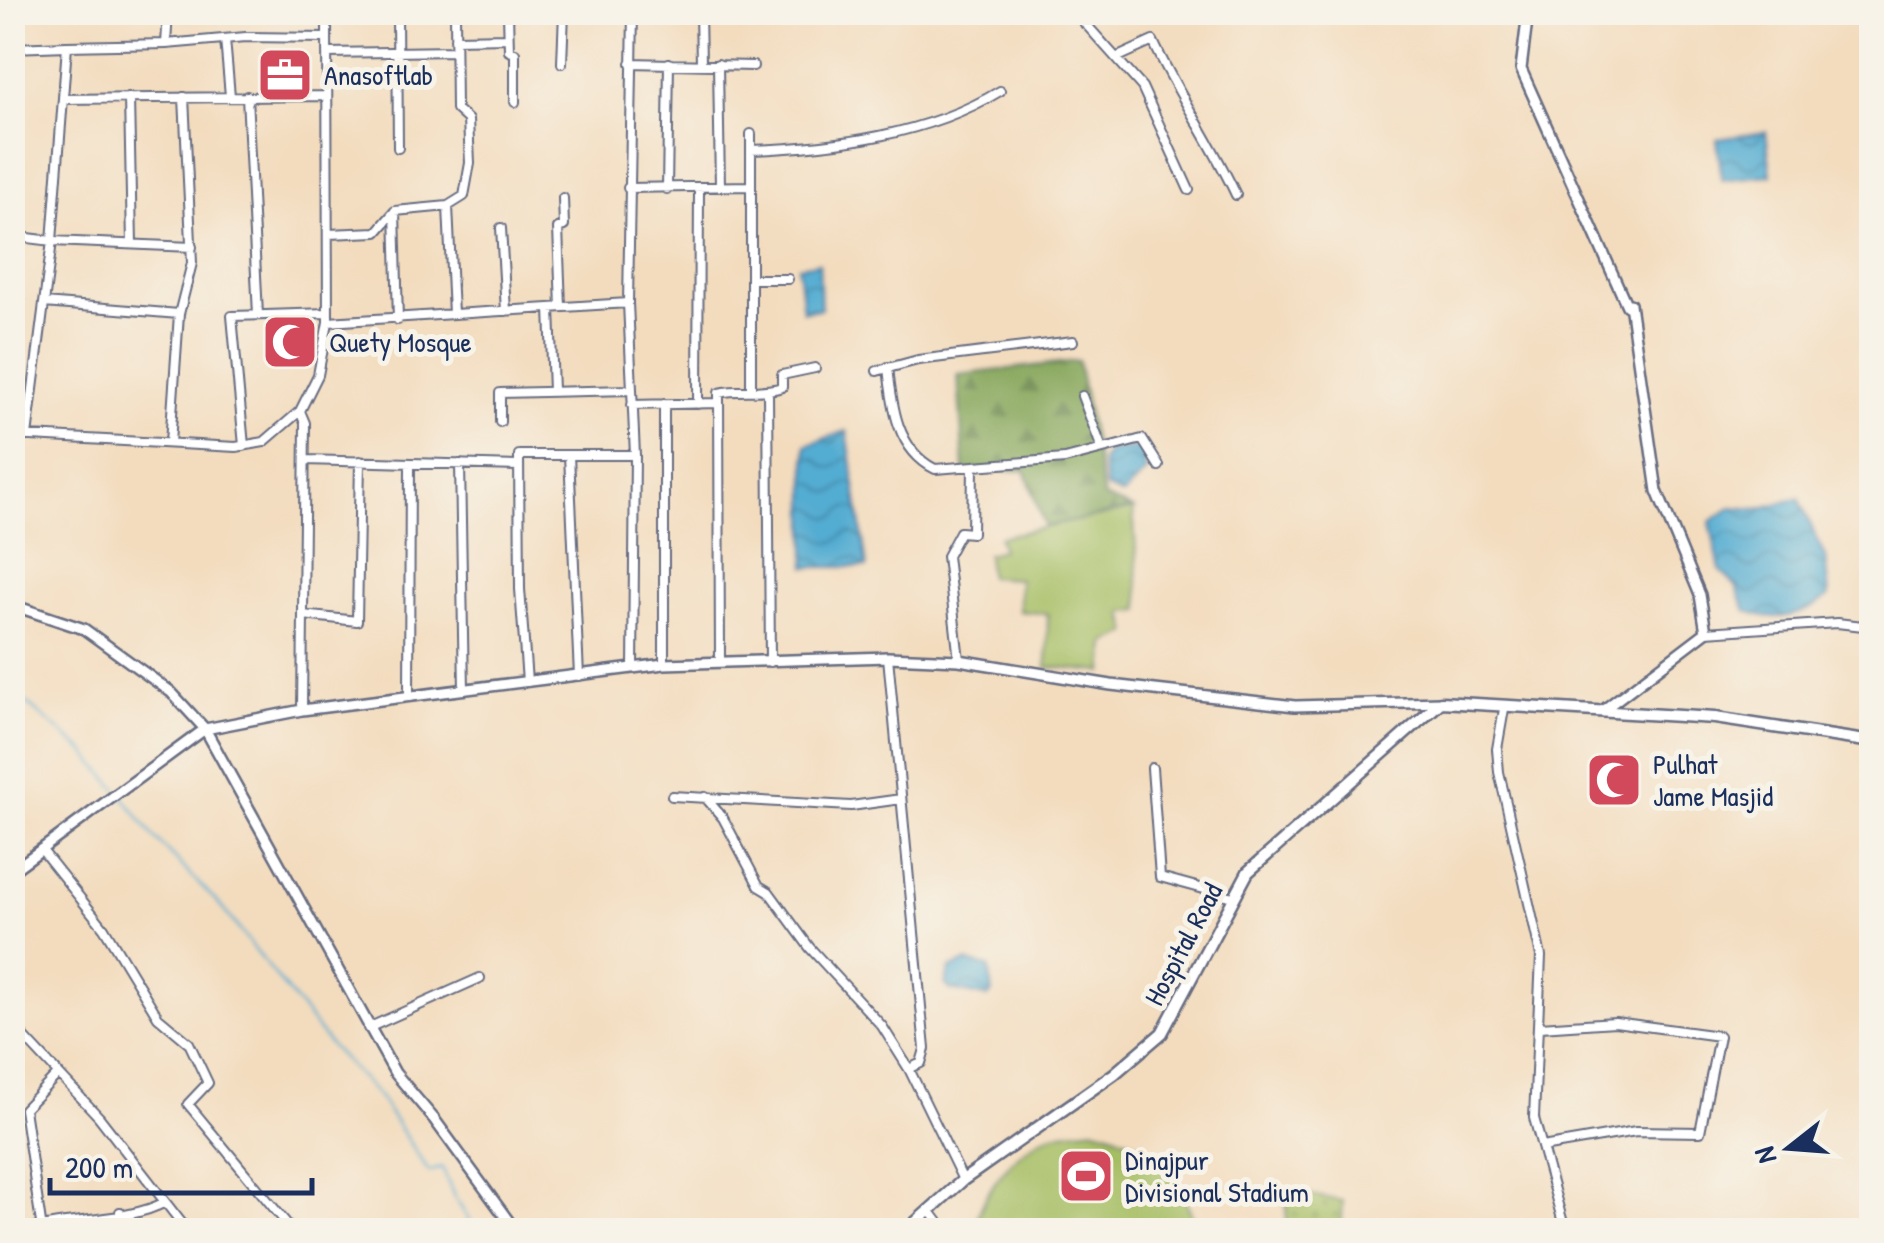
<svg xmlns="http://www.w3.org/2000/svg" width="1884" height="1243" font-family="'Patrick Hand',sans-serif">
<defs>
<pattern id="forest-firs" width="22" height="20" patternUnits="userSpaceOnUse" patternTransform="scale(2.5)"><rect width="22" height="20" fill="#84a559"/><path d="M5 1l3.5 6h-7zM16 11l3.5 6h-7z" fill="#6b874d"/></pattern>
<pattern id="park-dots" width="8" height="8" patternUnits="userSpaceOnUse" patternTransform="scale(2.5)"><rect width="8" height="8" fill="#a6be63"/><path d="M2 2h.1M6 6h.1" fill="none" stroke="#869b55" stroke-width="1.8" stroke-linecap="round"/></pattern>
<pattern id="water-waves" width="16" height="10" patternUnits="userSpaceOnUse" patternTransform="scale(2.5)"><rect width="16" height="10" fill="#53acd1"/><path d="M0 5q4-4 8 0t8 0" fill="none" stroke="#448cad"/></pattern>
</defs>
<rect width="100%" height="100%" fill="#f7f3e8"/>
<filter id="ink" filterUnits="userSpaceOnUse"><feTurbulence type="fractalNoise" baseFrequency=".01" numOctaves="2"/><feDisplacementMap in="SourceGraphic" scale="20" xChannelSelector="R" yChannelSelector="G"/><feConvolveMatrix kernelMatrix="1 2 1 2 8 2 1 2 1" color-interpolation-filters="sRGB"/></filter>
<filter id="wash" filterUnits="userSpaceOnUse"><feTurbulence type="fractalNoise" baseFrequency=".0048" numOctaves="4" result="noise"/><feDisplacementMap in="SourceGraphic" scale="40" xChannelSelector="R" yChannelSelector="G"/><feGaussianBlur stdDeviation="2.25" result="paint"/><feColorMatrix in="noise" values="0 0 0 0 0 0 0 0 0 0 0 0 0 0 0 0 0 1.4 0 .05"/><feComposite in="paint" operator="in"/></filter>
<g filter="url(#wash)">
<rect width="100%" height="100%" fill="#f3dcbe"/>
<path fill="#a6be63" stroke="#607660" stroke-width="2.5" d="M1133 509 1140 610 1124 612 1128 633 1106 643 1104 672 1047 667 1048 614 1019 611V579L989 577 987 554 1002 550 999 537Z
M1096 1128C1153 1143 1181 1174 1196 1230H975C981 1192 1013 1152 1050 1135 1063 1130 1082 1130 1096 1128Z"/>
<path fill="url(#forest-firs)" stroke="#506a5c" stroke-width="2.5" d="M1078 361 1104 497 1133 509 1045 527 1025 470 964 471 958 375Z"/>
<path fill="url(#park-dots)" stroke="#607660" stroke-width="2.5" d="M1287 1191 1343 1201 1341 1230H1286Z"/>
<path fill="url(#water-waves)" stroke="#376e98" stroke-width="2.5" d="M1766 132 1771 175 1722 180 1717 139Z
M819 263 821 309 803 311 798 266Z
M847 431 867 567H806V445Z
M1141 448 1146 471 1123 495 1106 488 1102 461 1110 450Z
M1799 498 1825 557 1829 596C1805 616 1774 624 1746 610L1736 586 1720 570 1710 522 1732 507 1757 509Z
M966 962 989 967 993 993 988 997 951 990 945 984 950 969Z"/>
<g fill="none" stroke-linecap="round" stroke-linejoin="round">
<path stroke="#53acd1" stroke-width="2.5" d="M12 691 84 751 117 789
M122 795 154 837 219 904 330 1045 378 1096 429 1172 442 1167 454 1197 476 1230"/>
</g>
</g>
<g filter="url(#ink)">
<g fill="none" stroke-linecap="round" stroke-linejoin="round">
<g stroke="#676c80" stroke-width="12">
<path id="minor" d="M397 12 398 148
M508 12 509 51 515 53V102
M700 12 701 63
M1075 12 1142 87 1189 190
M1085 24 1102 12
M225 39 230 96
M455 39 508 38
M166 44 246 37 327 38
M67 46 166 44 168 12
M12 48 67 46 52 241 192 247
M327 53 455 51
M1118 57 1153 41C1178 95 1211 141 1236 195
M562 63 564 12
M631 63 753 66
M718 64 720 187
M247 96 258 315
M129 98 132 244
M63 99 327 96
M751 134V389
M751 150C834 147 928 135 1000 91
M628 188 751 186
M667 189 669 63
M448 206 453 314
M395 211 398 320
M501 228 506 311
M328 234 377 232 395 211 448 206 464 196 470 163 468 120 456 109 455 12
M12 236 52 241 27 436
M752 279H788
M44 303 179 314
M628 303 633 12
M561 307 558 228 564 226 563 198
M550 308 553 391
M328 322 628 303 635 455 633 668
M888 367C892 406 897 450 935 469L1065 459 1142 439 1159 466
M877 371 918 360 1073 341
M768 392 770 662
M1082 396 1101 446
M664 404V664
M698 404 699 189
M632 405 718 403
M300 411 318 375 328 322 327 12
M500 422V393L631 390
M12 435 236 447 264 442 300 411 305 423 302 710
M170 443 179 314 192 263 184 97
M244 446 232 316 328 313
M569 455 579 676
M305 460 519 466
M460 464 464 690
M303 615 357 621 360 461
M1706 632 1837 623 1872 627
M888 657 925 1049 921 1063 909 1069
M720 660 719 393C740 388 762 394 782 387V375L815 368
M959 660 947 556 960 532 972 533 973 468
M527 682 520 589 519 455H635
M409 697 410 463
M1504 709 1497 749 1499 772 1541 956 1534 1118 1565 1230
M1152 768 1160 877 1233 897
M672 796 851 806 901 799
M705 797 723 818 759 886 769 892 810 948 882 1026 909 1069 963 1180
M41 849 104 928 158 1017 189 1043 208 1083 188 1104 292 1230
M12 1024 99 1117 187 1230
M1540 1027 1615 1022 1719 1036 1700 1132 1636 1131 1542 1147
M368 1028 480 978
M929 1210 944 1230
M120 1212 123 1230
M27 1230C67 1219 132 1221 165 1202
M42 1230 24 1109 58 1074"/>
</g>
<g stroke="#676c80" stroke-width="14">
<path id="tertiary" d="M1528 12 1521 69 1627 306 1630 304 1657 491 1700 595 1706 632 1602 711
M12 605 84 629 171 692 205 729 395 1073 434 1119 515 1230
M12 871 205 729 302 710 664 664 888 657 959 660 1111 685 1295 706 1441 702"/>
</g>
<g stroke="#676c80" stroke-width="15">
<path id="secondary" d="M907 1230 963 1180 1114 1074 1162 1033 1248 872 1441 702 1715 718 1872 742"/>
</g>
<use href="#minor" stroke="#fff" stroke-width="8"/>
<use href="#tertiary" stroke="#fff" stroke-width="9"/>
<use href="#secondary" stroke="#fff" stroke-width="10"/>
</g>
</g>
<defs>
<g id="office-square" transform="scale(2.875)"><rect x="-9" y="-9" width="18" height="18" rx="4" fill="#d1495b" stroke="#f7f3e8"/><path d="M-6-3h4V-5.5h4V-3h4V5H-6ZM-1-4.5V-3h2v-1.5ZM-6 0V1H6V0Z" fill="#fff"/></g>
<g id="mosque-square" transform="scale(2.875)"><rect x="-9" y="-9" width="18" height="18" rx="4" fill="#d1495b" stroke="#f7f3e8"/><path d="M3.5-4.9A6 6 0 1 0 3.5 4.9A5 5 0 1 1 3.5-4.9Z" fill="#fff"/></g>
<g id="stadium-square" transform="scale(2.875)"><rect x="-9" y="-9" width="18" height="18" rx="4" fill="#d1495b" stroke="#f7f3e8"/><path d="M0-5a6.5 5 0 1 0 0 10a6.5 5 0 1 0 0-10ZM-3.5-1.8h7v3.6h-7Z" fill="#fff"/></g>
</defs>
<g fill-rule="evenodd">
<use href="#office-square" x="285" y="75"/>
<use href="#mosque-square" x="290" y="342"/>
<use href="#mosque-square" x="1614" y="780"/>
<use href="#stadium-square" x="1086" y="1176"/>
</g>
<g text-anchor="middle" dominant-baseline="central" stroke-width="10" stroke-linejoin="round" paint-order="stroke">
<g font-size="28" fill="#1b2f5e" stroke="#f7f3e8" text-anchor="start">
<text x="324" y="75">Anasoftlab</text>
<text x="329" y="342">Quety Mosque</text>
<text x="1653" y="764">Pulhat<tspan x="1653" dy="32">Jame Masjid</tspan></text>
<text x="1125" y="1160">Dinajpur<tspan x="1125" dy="32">Divisional Stadium</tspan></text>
</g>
<g font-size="28" fill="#1b2f5e" stroke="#f7f3e8">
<text transform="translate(1183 944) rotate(-62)">Hospital Road</text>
</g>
</g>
<rect width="1884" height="1243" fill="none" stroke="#f7f3e8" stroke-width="50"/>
<g transform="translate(1789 1148) rotate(253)" stroke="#f7f3e8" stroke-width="8" paint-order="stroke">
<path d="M0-8L18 38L0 25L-18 38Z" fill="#1b2f5e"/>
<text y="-15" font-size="28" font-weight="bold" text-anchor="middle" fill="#1b2f5e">N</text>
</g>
<path d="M50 1178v15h262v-15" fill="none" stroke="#1b2f5e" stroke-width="5"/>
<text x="65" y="1178" font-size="30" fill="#1b2f5e" stroke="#f7f3e8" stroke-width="8" paint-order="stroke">200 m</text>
</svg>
